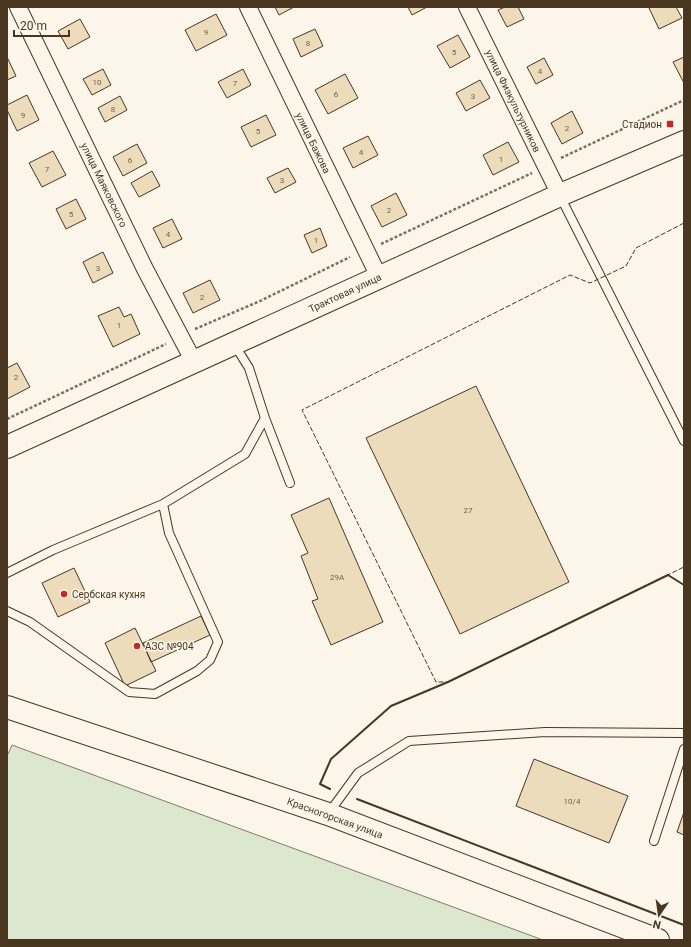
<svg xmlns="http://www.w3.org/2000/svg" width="691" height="947" font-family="Roboto,sans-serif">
<rect width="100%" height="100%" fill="#fbf6e9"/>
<path fill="#dce7d0" stroke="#887966" d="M12 745 543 940H7V756Z"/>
<path fill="#ecdcbc" stroke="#4a3520" d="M275 7H294L279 15Z
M408 7H427L412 15Z
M505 7H518L524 19 507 27 498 10Z
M651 7H676L682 18 659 29 649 8Z
M216 14 227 35 196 51 185 30Z
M80 19 90 37 68 49 58 31Z
M315 29 323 46 301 57 293 39Z
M458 35 470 57 450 68 437 46Z
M7 57 16 76 7 80Z
M684 57V83L673 62Z
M544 58 553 75 536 84 527 67Z
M103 69 111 85 92 95 83 79Z
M243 69 251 85 227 98 218 82Z
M345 74 358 98 328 114 315 90Z
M480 80 490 98 466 111 456 93Z
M27 95 39 120 17 131 7 110V105Z
M120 96 127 110 105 122 98 108Z
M572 111 583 133 562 144 551 123Z
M266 115 276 135 251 147 241 127Z
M368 136 378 155 353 168 343 148Z
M508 142 519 162 493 175 483 155Z
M137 144 147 163 123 176 113 157Z
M53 151 66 175 42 187 29 163Z
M288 168 296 182 275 193 267 178Z
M152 171 160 186 139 197 131 183Z
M396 193 407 215 382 227 371 206Z
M76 199 86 219 66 229 56 209Z
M172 219 182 239 163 248 153 228Z
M320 228 327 246 312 253 304 235Z
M103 252 113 273 93 283 83 262Z
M210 280 220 300 193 313 183 293Z
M119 307 124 317 131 314 140 334 113 347 98 316Z
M17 363 30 387 7 399V368Z
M476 386 569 582 460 634 366 438Z
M329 498 383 622 331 645 312 601 318 599 301 556 308 553 291 515Z
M74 568 90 602 58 617 42 583Z
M201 616 210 635 151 662 143 643Z
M135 628 156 671 125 686 105 643Z
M534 759 628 796 609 843 516 806Z
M684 812V835L677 832Z"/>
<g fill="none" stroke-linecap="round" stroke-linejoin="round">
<g stroke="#4a3520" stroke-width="10">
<path id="lane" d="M560 196 684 441
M265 418 290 483
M7 573 53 550 163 504 245 454 265 418 249 368 234 344
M7 611 30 622 129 692 155 694 197 671 210 660 218 642 169 533 163 504
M328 814 358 773 409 741 545 732 684 733
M654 841 684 749"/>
</g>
<g stroke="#4a3520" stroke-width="18">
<path id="street" d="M18 7 145 269 194 362
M248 7 379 277
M467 7 560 195"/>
</g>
<g stroke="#4a3520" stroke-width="24">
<path id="secondary" d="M7 707 328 814 658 940"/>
</g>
<g stroke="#4a3520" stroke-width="24">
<path id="primary" d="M7 447 560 195 684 142"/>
</g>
<path stroke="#7f6f5c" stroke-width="2.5" stroke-dasharray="3 2" stroke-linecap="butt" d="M561 158 684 100
M381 244 532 173
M195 329 260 301 350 257
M7 419 166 344"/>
<use href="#lane" stroke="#fbf6e9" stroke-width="8"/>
<use href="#street" stroke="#fbf6e9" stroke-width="16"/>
<use href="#secondary" stroke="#fbf6e9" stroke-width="22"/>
<use href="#primary" stroke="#fbf6e9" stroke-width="22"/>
<path stroke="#4a3520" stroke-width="1" stroke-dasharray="5 2" stroke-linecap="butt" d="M684 223 636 248 626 266 590 283 570 275 302 410 436 682H448L684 567"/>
<path stroke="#4a3520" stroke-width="2" d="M330 789 320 784 331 759 391 706 448 682 668 575 684 585
M357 799 684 925"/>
</g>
<g fill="#c62828" stroke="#fbf6e9" stroke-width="1.5">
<rect x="666" y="120" width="8" height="8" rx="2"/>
<circle cx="64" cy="594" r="4"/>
<circle cx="137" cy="646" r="4"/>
</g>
<g text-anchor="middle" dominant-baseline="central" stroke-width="3" stroke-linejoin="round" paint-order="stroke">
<g font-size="8" fill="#725f47">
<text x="206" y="32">9</text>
<text x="308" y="43">8</text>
<text x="454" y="52">5</text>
<text x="540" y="71">4</text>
<text x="97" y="82">10</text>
<text x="235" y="83">7</text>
<text x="336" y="94">6</text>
<text x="473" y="96">3</text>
<text x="113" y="109">8</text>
<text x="23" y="115">9</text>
<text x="567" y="128">2</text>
<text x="258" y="131">5</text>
<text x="361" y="152">4</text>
<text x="501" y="159">1</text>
<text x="130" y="160">6</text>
<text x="47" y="169">7</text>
<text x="282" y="180">3</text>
<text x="389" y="210">2</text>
<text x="71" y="214">5</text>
<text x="168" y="234">4</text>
<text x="316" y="240">1</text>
<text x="98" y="268">3</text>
<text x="202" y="297">2</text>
<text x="119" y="325">1</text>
<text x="16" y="377">2</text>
<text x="468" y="510">27</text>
<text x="337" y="577">29А</text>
<text x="572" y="801">10/4</text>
</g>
<g font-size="10" fill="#4a3520" stroke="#fbf6e9">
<text transform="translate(513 101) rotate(64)">улица Физкультурников</text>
<text transform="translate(313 143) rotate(64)">улица Бажова</text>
<text transform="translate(104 185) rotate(64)">улица Маяковского</text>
<text transform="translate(345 293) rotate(-25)">Трактовая улица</text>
<text transform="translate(335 818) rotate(20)">Красногорская улица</text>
</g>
<g font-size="10" fill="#4a3520" stroke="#fbf6e9" text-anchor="start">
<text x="662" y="124" text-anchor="end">Стадион</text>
<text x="72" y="594">Сербская кухня</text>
<text x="145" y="646">АЗС №904</text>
</g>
</g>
<rect width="691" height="947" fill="none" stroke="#4a3520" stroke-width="16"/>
<g transform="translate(659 915) rotate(193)" stroke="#fbf6e9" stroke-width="3" paint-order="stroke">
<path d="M0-3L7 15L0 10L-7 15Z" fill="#4a3520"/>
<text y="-6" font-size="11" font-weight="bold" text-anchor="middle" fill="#4a3520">N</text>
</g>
<path d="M14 30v6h55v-6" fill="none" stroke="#4a3520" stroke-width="2"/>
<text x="20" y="30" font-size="12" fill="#4a3520" stroke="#fbf6e9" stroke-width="3" paint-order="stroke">20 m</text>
</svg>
